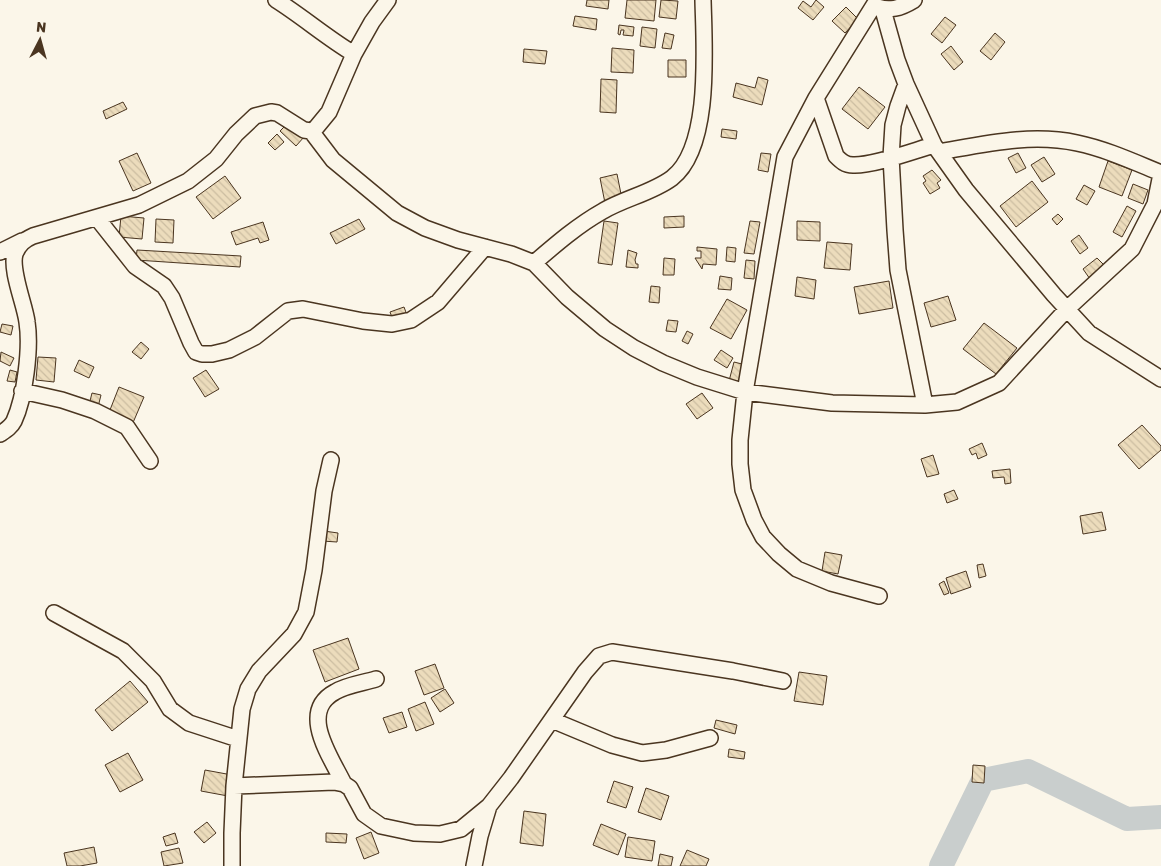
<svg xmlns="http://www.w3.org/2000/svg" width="1161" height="866" font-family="Rubik,sans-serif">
<defs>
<pattern id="building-back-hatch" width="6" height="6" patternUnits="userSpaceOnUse" patternTransform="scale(1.25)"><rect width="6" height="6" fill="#ecdcbc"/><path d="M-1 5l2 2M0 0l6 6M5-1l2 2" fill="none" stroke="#ccbda1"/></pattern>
</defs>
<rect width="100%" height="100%" fill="#fbf6e9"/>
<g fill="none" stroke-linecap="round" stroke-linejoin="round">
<path stroke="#c9cecd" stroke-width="24" d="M941 866 983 780 1028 771 1127 819 1161 817"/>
</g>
<path fill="url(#building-back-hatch)" stroke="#4a3520" d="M587 0H609L608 9 586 6Z
M627 0H656L654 21 625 18Z
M661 0 678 1 676 19 659 17Z
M816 0 824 7 813 20 798 8 803 1 811 7Z
M846 7 858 19 845 33 832 21Z
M575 16 597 19 596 30 573 26Z
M945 17 956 25 942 43 931 34Z
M619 25 634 27 633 36 623 35 624 30H621L620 35 618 34Z
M642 27 657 29 655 48 640 46Z
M665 33 674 35 671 49 662 48Z
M995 33 1005 42 991 60 980 51Z
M951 46 963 62 954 70 941 54Z
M612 48 634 50 633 73 611 72Z
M524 49 547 51 545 64 523 62Z
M668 60H686V77H668Z
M758 77 768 80 762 105 733 97 736 83 755 88Z
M601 79 617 80 616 113 600 112Z
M859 87 885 107 868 129 842 109Z
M123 102 127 109 106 119 103 111Z
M288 123 304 137 296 146 280 131Z
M722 129 737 131 736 139 721 137Z
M277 134 284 142 275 150 268 143Z
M137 153 151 183 133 191 119 161Z
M761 153 771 154 768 172 758 170Z
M1018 153 1026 168 1016 173 1008 158Z
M1044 157 1055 174 1042 182 1031 165Z
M1108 161 1132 170 1122 196 1099 187Z
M932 170 941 180 937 183 940 188 930 194 923 183 926 181 923 176Z
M617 174 622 199 605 203 600 178Z
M225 176 241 198 213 219 196 197Z
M1032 181 1048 202 1016 227 1000 206Z
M1133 184 1148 190 1143 204 1128 198Z
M1084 185 1095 191 1087 205 1076 199Z
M1127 206 1136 211 1122 237 1113 232Z
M1058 214 1063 219 1057 225 1052 219Z
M121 216 144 218 142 239 119 237Z
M684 216V227L664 228V217Z
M156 219 174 220 173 243 155 242Z
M359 219 365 229 336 244 330 233Z
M604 221 618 223 612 265 598 263Z
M750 221 760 222 754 254 744 253Z
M797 221 820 222V241L797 240Z
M263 222 269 240 260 243 258 238 236 245 231 232Z
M1079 235 1088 248 1080 254 1071 241Z
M827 242 852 244 850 270 824 268Z
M697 247 717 249 716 265 703 264 702 269 695 258H701V251H697Z
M727 247 736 248 735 262 726 261Z
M137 250 241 256 240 267 136 260Z
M628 250 637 253 635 260 636 264H638V268L626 267Z
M664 258 675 259 674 275H663Z
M1097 258 1105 266 1090 279 1083 269Z
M746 260 755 261 754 279 744 278Z
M720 276 732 278 731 290 718 289Z
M797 277 816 280 814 299 795 296Z
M889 281 893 308 859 314 854 287Z
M651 286 660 287 659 303 649 302Z
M948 296 956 320 931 327 924 303Z
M727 299 747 310 731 339 710 328Z
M404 307 407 315 393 320 390 312Z
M668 320 678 321 676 332 666 331Z
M984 323 1017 348 996 374 963 349Z
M2 324 13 326 11 335 0 332Z
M687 331 693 334 688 344 682 341Z
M141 342 149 349 141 359 132 352Z
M721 350 733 358 727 368 714 360Z
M1 352 14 358 10 366 0 361Z
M38 357 56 358 54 382 36 380Z
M79 360 94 367 89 378 74 371Z
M734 362 746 365 741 384 729 381Z
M10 370 17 372 15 382 7 381Z
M206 370 219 389 205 397 193 378Z
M119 387 144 397 132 425 108 415Z
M92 393 101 395 98 407 89 405Z
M702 393 713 408 697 419 686 404Z
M1142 425 1161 446V450L1139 469 1118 445Z
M982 443 987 455 978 459 976 453 972 455 969 449Z
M933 455 939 474 927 477 921 459Z
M1010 469 1011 483 1005 484 1004 477 993 478 992 471Z
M954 490 958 499 947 503 944 494Z
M1102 512 1106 530 1083 534 1080 516Z
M324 531 338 533 337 542 322 541Z
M825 552 842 555 838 574 822 571Z
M983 564 986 576 979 578 977 565Z
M966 571 971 587 951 594 946 578Z
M944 581 949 593 944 595 939 584Z
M348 638 359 669 325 682 313 650Z
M435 664 444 688 424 695 415 671Z
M799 672 827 676 823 705 794 701Z
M130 681 148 702 112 731 95 710Z
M445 689 454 703 440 712 431 698Z
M425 702 434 724 416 731 408 709Z
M402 712 407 727 389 733 383 718Z
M716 720 737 725 735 734 714 728Z
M729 749 745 752 744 759 728 757Z
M128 753 143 780 120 792 105 765Z
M973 765 985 766 984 783 972 782Z
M205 770 232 775 228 796 201 791Z
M614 781 633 787 626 808 607 802Z
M646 788 669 796 661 820 638 812Z
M524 811 546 814 543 846 520 843Z
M207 822 216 833 204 843 194 832Z
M601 824 626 834 618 855 593 845Z
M371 832 379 853 364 859 356 838Z
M175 833 178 843 166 846 163 837Z
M326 833 347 834 346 843 326 842Z
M628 837 655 841 652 861 625 857Z
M94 847 97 863 80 866H67L64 853Z
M179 848 183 863 164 866 161 852Z
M687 850 709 859 706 866H680Z
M660 854 673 857 671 866H658Z"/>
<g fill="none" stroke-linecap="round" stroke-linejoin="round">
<g stroke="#4a3520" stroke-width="18">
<path id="minor" d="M276 0C303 17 327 38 354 54
M874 5 816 98 785 157 745 392 740 440V464L743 490 754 520 763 537 779 554 797 569 831 583 879 596
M875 6C889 12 901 8 914 0
M883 10 897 60 906 84 934 145 966 190 1054 295 1089 333 1161 379
M906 84 898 106 893 125 891 157 895 230 898 270 925 405
M816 98 836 156C841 161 845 165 853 165 873 166 913 151 934 145
M311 131 333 160 397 213 425 228 458 240 511 254 534 263 567 297 605 329 634 348 663 363 697 377 745 392 832 403 925 405 957 402 999 383 1067 309 1132 249 1155 204 1161 174
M939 152C985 144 1031 133 1077 143 1106 149 1134 162 1161 173
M97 218 135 266 164 286 172 298 191 343 196 352 202 354H212L229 350 255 337 288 311 303 309 363 321 392 324 411 320 438 302 485 247
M0 252 22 241
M534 263C556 244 578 225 603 211 625 198 652 193 672 178 712 147 704 46 703 0
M22 391 62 400 95 411 127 427 150 461
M0 434C6 430 11 427 14 421 25 397 31 348 27 322 25 305 10 270 15 254 19 244 24 240 33 236L139 205 188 181 216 159 236 134 255 116 271 112 277 113 304 130 311 131 315 129 329 112 354 54 372 22 388 0
M54 613 123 651 153 681 170 709 189 723 238 739
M552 720 612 745 642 753 666 750 710 738
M344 784C331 757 298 712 335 692 346 685 363 683 376 679
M234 786 334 782 344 784 350 788 364 814 381 826 414 833 440 834 461 829 489 806 511 778 585 672 599 656 612 652 733 671 783 681
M232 866V833L234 786 242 709 248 689 259 671 294 634 306 612 314 570 324 491 331 460
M474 866 480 836 489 806"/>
</g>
<use href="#minor" stroke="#fbf6e9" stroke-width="15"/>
</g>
<g transform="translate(40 40) rotate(6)" stroke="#fbf6e9" stroke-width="4" paint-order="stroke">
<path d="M0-4L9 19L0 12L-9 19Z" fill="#4a3520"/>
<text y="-8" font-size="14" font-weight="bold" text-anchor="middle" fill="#4a3520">N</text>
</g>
</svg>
